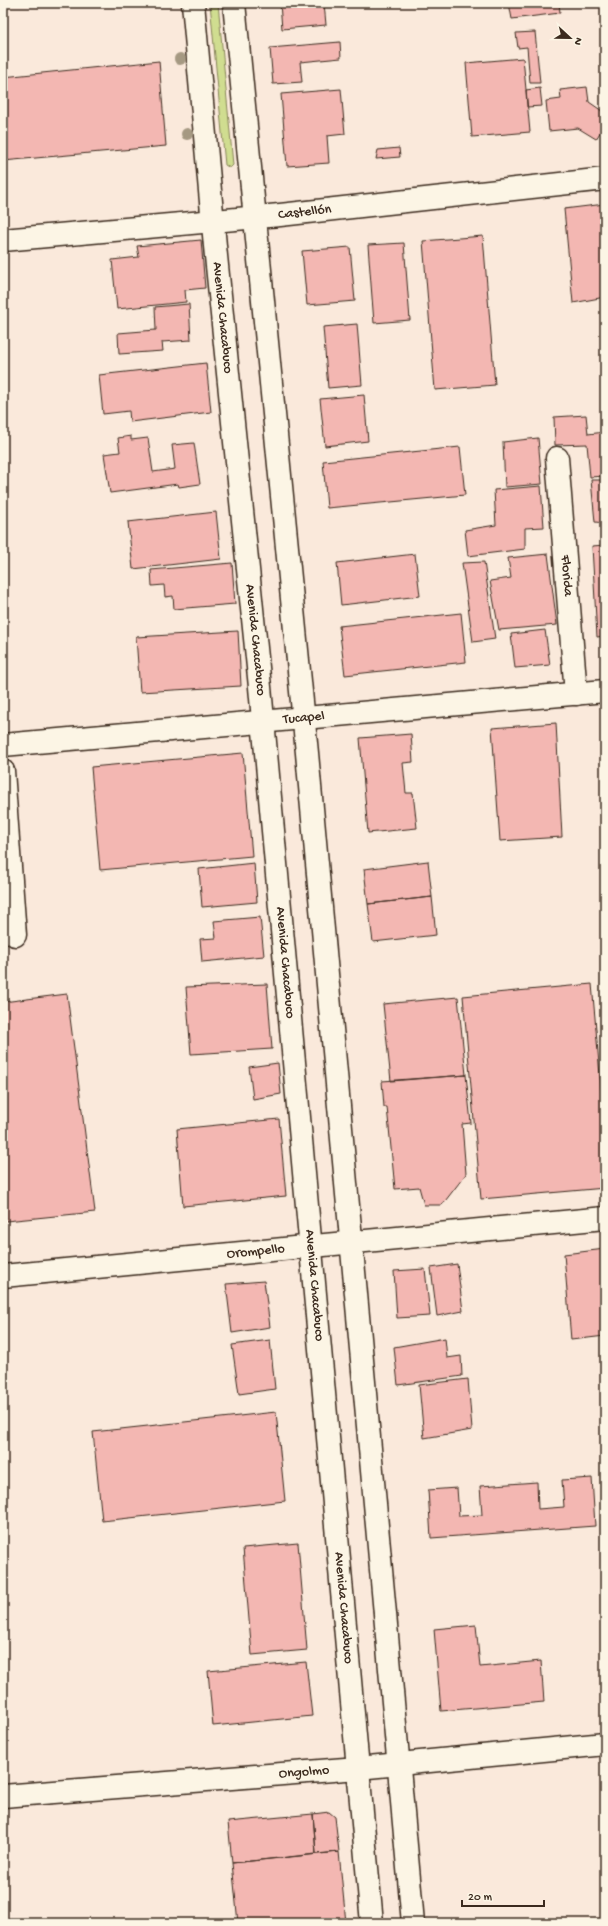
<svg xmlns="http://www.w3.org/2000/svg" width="608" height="1926" font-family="'Gochi Hand',sans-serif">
<rect width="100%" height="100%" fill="#fae9db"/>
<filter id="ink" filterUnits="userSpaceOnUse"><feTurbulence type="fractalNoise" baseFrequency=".025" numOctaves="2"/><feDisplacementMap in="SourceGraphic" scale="8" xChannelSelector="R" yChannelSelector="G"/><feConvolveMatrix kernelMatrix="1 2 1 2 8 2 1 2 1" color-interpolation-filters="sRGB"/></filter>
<g filter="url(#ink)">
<path fill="#d0dd90" stroke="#868457" d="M210 3H218L233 165 230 168 225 165Z"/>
<path fill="#f3b7b2" stroke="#3b2a1e" d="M280 3H324L326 25 282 29Z
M509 3H559L560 13 512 19Z
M535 32 540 83H530L527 47 518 48 516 33Z
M340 42 341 58 300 62 302 82 273 84 270 48Z
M523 58 530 132 472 137 466 63Z
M159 61 166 146 3 161V77Z
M587 87 589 102 605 113V125L596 139 578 128 549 131 546 101 561 99 560 90Z
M540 88 542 106 527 107 526 90Z
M341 89 345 134 327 136 329 163 287 166 281 94Z
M399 148 400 157 376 159 378 150Z
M605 204V247H603L605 297 573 303 564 209Z
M483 236 495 385 435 390 423 241Z
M201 240 205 288 185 290 186 302 117 309 112 260 139 257 137 246Z
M404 243 410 320 374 323 368 245Z
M350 247 355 301 307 305 302 251Z
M189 304 191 340 162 342 163 351 119 354 118 333 156 330 155 307Z
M357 324 362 385 328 388 323 327Z
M206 363 211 412 130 422 129 411 103 414 99 375Z
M364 395 368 441 325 446 320 399Z
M586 415 588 434 605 432V476L590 477 587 444 555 445 554 417Z
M131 436V440L148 438 153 472 175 469 172 445 194 443 200 484 179 487 178 484 110 493 104 454 120 452 118 438Z
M538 438 542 484 505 487 503 442Z
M460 447 465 495 327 508 323 461Z
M591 480H605V523L595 522Z
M541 486 544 527 525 528V549L468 556 465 530 496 525 494 490Z
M216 512 221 559 133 569 128 522Z
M605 545V636L597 637 592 546Z
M415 554 420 596 341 605 337 563Z
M548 554 557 625 499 630 490 581 511 578 508 558Z
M484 562 495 639 473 642 462 563Z
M232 563 235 604 174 609 173 596 165 597 164 585 152 586 151 570Z
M461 613 466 662 345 675 339 626Z
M545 630 550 665 515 668 511 634Z
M238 631 241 686 140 692 136 637Z
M556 723 562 837 500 841 492 728Z
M411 734 413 762 403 763 406 793H413L417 828 368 833 360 738Z
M243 753 252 856 100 870 91 767Z
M428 861 432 897 368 904 364 869Z
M254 863 257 902 202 907 199 869Z
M432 897 436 935 373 942 368 904Z
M260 917 264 956 202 962 200 939 216 938 214 921Z
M267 984 272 1049 191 1054 186 987Z
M592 984 605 1132V1188L481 1199 463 996Z
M67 994 95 1212 6 1221 3 1194V1002Z
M458 997 466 1075 391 1081 383 1004Z
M278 1063 281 1094 253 1099 249 1067Z
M466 1075 471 1123 462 1124 466 1174 442 1205H424L419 1187 395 1189 387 1107H384L382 1081Z
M279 1119 286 1196 183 1206 177 1129Z
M605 1249V1336L571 1340 564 1254Z
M457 1264 463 1311 437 1316 431 1268Z
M425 1269 430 1316 397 1318 394 1271Z
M264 1281 270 1327 232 1333 226 1284Z
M445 1338 447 1358 461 1356 462 1376 398 1385 394 1347Z
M270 1340 275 1389 239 1394 232 1345Z
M468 1379 472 1430 424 1438 419 1385Z
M276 1412 285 1501 102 1521 93 1432Z
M592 1478 595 1526 431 1538 428 1490 457 1488 459 1516 482 1515 480 1486 537 1482 538 1509 564 1507 562 1480Z
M298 1543 307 1650 252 1655 243 1548Z
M476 1625 480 1667 541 1661 544 1702 441 1711 434 1629Z
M306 1662 312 1716 213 1726 208 1671Z
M329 1812 335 1817 339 1852 316 1854 313 1814Z
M313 1814 316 1854 232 1863 228 1822Z
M339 1852 346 1923H238L232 1863Z"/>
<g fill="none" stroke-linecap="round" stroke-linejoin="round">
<g stroke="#3b2a1e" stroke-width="25">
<g id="minor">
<path id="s1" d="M3 240 280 215 605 179"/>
<path id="s2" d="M557 458 576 694"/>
<path d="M3 771 15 935"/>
<path id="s3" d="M3 1276 605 1218"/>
</g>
</g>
<g stroke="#3b2a1e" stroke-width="25">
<g id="tertiary">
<path id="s4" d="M3 1796 358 1768 605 1744"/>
</g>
</g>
<g stroke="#3b2a1e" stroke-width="25">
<g id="secondary">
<path id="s5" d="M3 745 605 691"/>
</g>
</g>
<g stroke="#3b2a1e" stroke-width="25">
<g id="primary">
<path id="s6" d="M193 3 215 246 260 687 372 1923"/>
<path d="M234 3 307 753 413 1923"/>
</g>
</g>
<use href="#minor" stroke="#fcf5e5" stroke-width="22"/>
<use href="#tertiary" stroke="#fcf5e5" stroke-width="22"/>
<use href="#secondary" stroke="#fcf5e5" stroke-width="22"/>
<use href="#primary" stroke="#fcf5e5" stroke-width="22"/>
</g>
<g fill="#a59982">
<circle cx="180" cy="59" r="6"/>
<circle cx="187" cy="134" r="6"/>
</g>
</g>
<g text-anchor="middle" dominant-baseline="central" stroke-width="3.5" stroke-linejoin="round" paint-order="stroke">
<g font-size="14" fill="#3b2a1e" stroke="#fcf5e5">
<text stroke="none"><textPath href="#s1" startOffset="303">Castellón</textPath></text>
<text stroke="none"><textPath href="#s6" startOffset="316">Avenida Chacabuco</textPath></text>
<text stroke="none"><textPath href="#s2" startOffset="118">Florida</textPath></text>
<text stroke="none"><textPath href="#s6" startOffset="640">Avenida Chacabuco</textPath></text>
<text stroke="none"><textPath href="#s5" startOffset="302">Tucapel</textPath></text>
<text stroke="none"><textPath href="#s6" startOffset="964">Avenida Chacabuco</textPath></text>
<text stroke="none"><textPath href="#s3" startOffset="254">Orompello</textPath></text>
<text stroke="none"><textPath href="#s6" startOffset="1288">Avenida Chacabuco</textPath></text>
<text stroke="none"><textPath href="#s6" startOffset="1612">Avenida Chacabuco</textPath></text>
<text stroke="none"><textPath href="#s4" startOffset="302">Ongolmo</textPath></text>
</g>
</g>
<rect width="608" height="1926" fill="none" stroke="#fcf5e5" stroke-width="16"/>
<rect x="8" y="8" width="592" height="1910" fill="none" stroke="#3b2a1e" stroke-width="1.5" filter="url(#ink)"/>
<g transform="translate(570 38) rotate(112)" stroke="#fcf5e5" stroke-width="3" paint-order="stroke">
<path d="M0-3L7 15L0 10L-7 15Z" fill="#3b2a1e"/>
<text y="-6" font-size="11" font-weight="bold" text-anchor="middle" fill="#3b2a1e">N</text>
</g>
<path d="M462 1900v6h82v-6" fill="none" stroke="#3b2a1e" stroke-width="2"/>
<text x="468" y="1900" font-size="12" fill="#3b2a1e" stroke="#fcf5e5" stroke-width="3" paint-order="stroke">20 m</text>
</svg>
